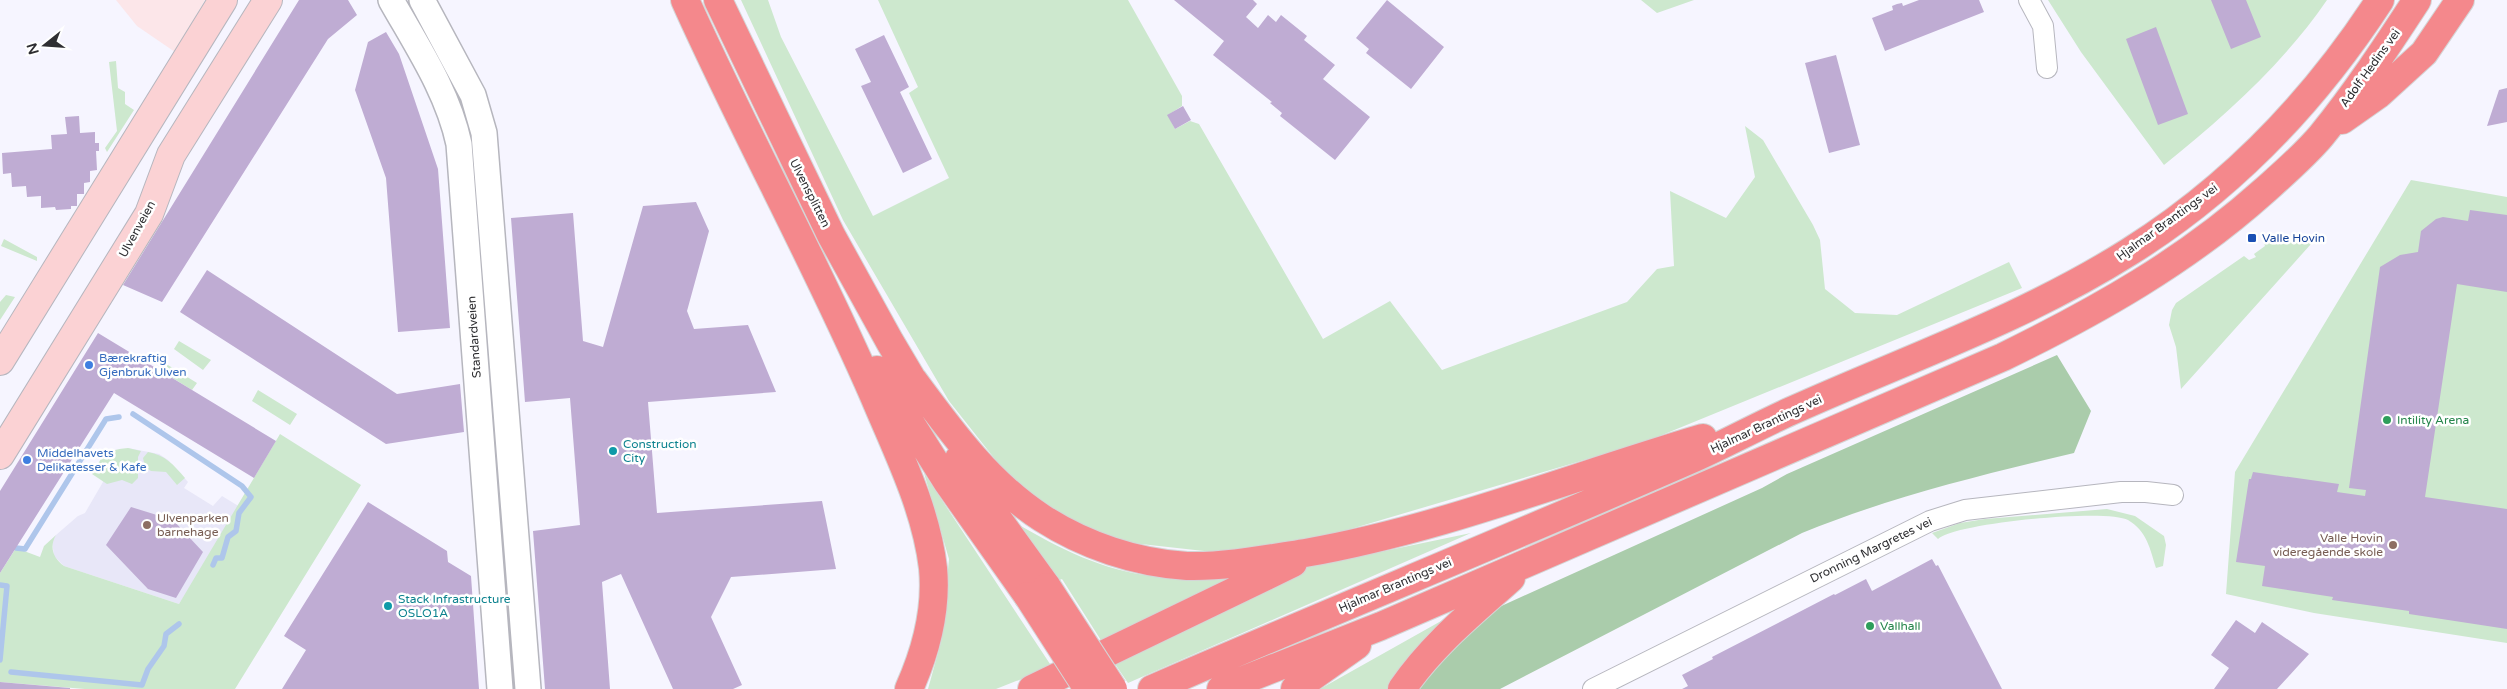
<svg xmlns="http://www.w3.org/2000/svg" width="2507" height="689" font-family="'Varela Round',sans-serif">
<rect width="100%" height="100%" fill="#f6f5ff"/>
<path fill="#fce6e9" d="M116 0H205L175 52 137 26Z"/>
<path fill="#e8e7f8" d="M128 448 159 454 168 460 188 482 184 488 213 506 222 496 240 507 179 604 64 566 54 556 52 541 56 535 78 516 85 513 103 482 102 473Z"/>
<path fill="#cde8ce" d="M741 0H768L781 37 873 216 949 178 909 93 918 87 878 0H1128L1182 96V106L1168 115 1175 129 1190 121 1199 124 1323 339 1390 301 1442 370 1627 302 1657 269 1674 266 1670 191 1726 218 1755 177 1745 126 1763 140 1813 225 1820 240 1825 289 1855 313 1897 315 2009 262 2022 288 1645 442 1344 531 1231 554 1105 540 1017 487 949 401 843 220Z
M1641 0H1694L1657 13Z
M2048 0H2327C2284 63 2224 117 2164 165L2081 52Z
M116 61 118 88 125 92V104L134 110 107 152 105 148 117 131 109 62Z
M2411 180 2507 197V643L2314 613 2226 594 2235 472Z
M2295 236H2309L2311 244 2181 389 2176 347 2169 325 2172 310 2176 303 2244 256 2249 260 2256 257 2254 254 2265 246 2263 241 2266 240Z
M4 239 37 257V261L1 246Z
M6 295 15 297 0 320V302Z
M179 341 211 360 203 370 174 349Z
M163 362 197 383 192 390 158 369Z
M258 390 297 414 290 425 252 401Z
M280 434 361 485 235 689H85L0 682V573L16 548 40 557 44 546 56 535C49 547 53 558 64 566L179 604Z
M128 448 141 451 138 457V478L132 484 122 480 107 484 92 474C105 453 102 451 128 448Z
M148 452C165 455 174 465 185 478L177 485 166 472 151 471 145 467 143 458Z
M924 473 1052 667 996 689H928L941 642 949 559Z
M2107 509 2135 516 2164 536 2166 545 2163 566 2156 568C2150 549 2147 531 2128 520 2107 508 1954 523 1938 539L1932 533 1960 523 1985 519Z
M1006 517C1051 544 1100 571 1154 576 1181 579 1210 578 1237 579L1104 645 1062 579 1052 583Z
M1471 533 1128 683 1115 664 1303 568Z
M1450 616 1393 689H1320Z"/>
<path fill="#aaccab" d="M2057 355 2091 411 2074 453C1982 475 1890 497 1802 533L1500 689H1413L1421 676 1497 608 1762 488 1787 474Z"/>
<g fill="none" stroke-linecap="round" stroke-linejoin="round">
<path stroke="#aec6eb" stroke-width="5.5" d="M133 414 242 486 251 497 239 513 236 531 228 537 222 558H216L213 565
M16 548 25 549 106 419 119 417
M0 585 7 586 0 660
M11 672 142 685 148 669 164 646 166 634 179 624"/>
</g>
<path fill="#bfacd3" d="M299 0H348L357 15 328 39 162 302 123 285Z
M1174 0H1253L1257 4 1246 17 1258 28 1268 15 1276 22 1281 15 1307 36 1304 40 1335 65 1323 79 1370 117 1335 160 1280 116 1282 113 1270 103 1272 102 1213 55 1224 41Z
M1387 0 1444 47 1411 89 1366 53 1369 49 1356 38Z
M1919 0H1979L1984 12 1885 51 1872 18 1893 10 1892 6 1897 4 1902 3 1903 6Z
M2211 0H2246L2261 37 2231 49Z
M2156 27 2188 114 2158 125 2126 39Z
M386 32 399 54 438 169 450 328 398 332 386 178 355 90 368 42Z
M884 35 909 87 900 92 932 159 903 173 861 86 871 82 855 49Z
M1836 55 1860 145 1829 153 1805 63Z
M2507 88V122L2487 126 2499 90Z
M1183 106 1191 120 1175 129 1167 115Z
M79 116 80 133 95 132V143H99V151H96L97 170 90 171V182L84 183V194H77V206H71V209L56 210 55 207 41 208V196L27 197 26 186 12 187 11 173 3 174 2 153 52 149 51 135 67 134 65 117Z
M696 202 709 231 687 311 694 329 748 325 776 392 648 402 657 513 822 501 836 569 731 577 711 617 742 685 733 689H673L621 574 602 582 610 689H545L533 531 580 525 570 398 525 402 511 218 573 213 583 341 603 347 643 206Z
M2470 210 2507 215V292L2457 284 2425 497 2507 509V629L2409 614V611L2332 600 2333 597 2262 586 2265 566 2236 562 2249 479H2251L2253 472 2339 484 2337 492 2365 496 2366 490 2349 488 2380 267 2400 255 2418 252 2421 231 2436 219 2443 217 2468 221Z
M207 270 397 394 460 384 464 432 386 444 180 312Z
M98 333 276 441 254 478 114 393 0 573V491Z
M368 502 447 551 448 562 471 576 479 689H282L306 650 284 636Z
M131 507 173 520 203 552 176 598 148 589 106 545Z
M1932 559 1936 566 1938 565 2002 689H1682L1688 686 1682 675 1713 659 1712 657 1834 594 1835 595 1866 579 1872 591Z
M2236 620 2255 633 2262 622 2309 654 2277 689H2214L2229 668 2211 655Z
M0 682 70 688V689H0Z"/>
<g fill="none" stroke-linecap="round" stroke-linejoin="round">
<g stroke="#b6b6be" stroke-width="22">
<path id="minor" d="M2029 0 2043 26 2047 68
M1593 689 1930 521 1965 510 2121 492H2146L2173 495"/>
</g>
<g stroke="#b6b6be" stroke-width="28">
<path id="tertiary" d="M391 0C417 46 448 92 459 144L500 689
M422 0 473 95 484 133 528 689"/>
</g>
<g stroke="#b6b6be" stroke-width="30">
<path id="secondary" d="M0 361 223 0
M0 455 149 214 171 155 268 0"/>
</g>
<g stroke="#d5d5d6" stroke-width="30">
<path id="trunk" d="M685 0C745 134 816 262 874 396 897 451 926 508 933 568 937 610 926 651 909 689
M718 0 831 235 890 342 922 396
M2342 120 2379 94 2424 53 2460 0
M877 370 948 483 1028 596
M913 380C950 430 988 483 1042 518 1084 545 1136 563 1187 566 1227 567 1266 559 1305 553 1442 529 1570 477 1703 438
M959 459 987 504 1047 587
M1032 689 1293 563
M1152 689C1332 611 1514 537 1694 458 1727 443 1758 426 1791 411 1904 360 2023 319 2129 252 2231 188 2315 100 2380 0
M1221 689 1381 626 2003 357C2097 311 2186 261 2264 191 2283 174 2304 156 2321 136 2356 93 2387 46 2417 0
M1295 689 1357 645
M1402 689C1432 645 1472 613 1511 578"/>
</g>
<use href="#minor" stroke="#fff" stroke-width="20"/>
<use href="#tertiary" stroke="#fff" stroke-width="25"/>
<use href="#secondary" stroke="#fbd2d4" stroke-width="28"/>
<use href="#trunk" stroke="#f4888c" stroke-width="28"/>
<g stroke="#d5d5d6" stroke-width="30" stroke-linecap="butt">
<path id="trunk-bridge" d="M1047 587 1113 689
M1028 596 1088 689"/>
</g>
<use href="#trunk-bridge" stroke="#f4888c" stroke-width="28"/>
</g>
<rect fill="#1a4fb4" stroke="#fff" stroke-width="2" x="2247" y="233" width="10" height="10" rx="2.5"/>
<g fill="#3f7fe0" stroke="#fff" stroke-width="2">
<circle cx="89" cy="365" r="5"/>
<circle cx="27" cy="460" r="5"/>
</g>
<g fill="#2e9e5b" stroke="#fff" stroke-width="2">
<circle cx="2387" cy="420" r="5"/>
<circle cx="1870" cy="626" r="5"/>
</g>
<g fill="#0f9aa8" stroke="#fff" stroke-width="2">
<circle cx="613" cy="451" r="5"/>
<circle cx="388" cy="606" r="5"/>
</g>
<g fill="#8d6e63" stroke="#fff" stroke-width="2">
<circle cx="147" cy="525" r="5"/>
<circle cx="2393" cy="545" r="5"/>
</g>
<g text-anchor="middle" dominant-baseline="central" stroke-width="5" stroke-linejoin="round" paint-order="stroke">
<g font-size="12" fill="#2f2f32" stroke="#fff">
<text transform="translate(2370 68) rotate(-54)">Adolf Hedins vei</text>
<text transform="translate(810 193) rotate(63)">Ulvensplitten</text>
<text transform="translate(2167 222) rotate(-36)">Hjalmar Brantings vei</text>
<text transform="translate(137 229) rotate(-61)">Ulvenveien</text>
<text transform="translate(474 337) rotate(-94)">Standardveien</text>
<text transform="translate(1766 424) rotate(-25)">Hjalmar Brantings vei</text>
<text transform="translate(1871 550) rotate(-26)">Dronning Margretes vei</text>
<text transform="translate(1395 585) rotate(-23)">Hjalmar Brantings vei</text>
</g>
<g font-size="12" fill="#164399" stroke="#fff" text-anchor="start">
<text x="2262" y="238">Valle Hovin</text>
</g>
<g font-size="12" fill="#366cbe" stroke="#fff" text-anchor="start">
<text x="99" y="358">Bærekraftig<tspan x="99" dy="14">Gjenbruk Ulven</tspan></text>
<text x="37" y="453">Middelhavets<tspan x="37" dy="14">Delikatesser &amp; Kafe</tspan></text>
</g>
<g font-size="12" fill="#27864d" stroke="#fff" text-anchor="start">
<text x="2397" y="420">Intility Arena</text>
<text x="1880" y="626">Vallhall</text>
</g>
<g font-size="12" fill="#0d838f" stroke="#fff" text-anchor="start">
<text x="623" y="444">Construction<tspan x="623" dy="14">City</tspan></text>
<text x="398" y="599">Stack Infrastructure<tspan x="398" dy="14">OSLO1A</tspan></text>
</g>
<g font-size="12" fill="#785e54" stroke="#fff" text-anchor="start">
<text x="157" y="518">Ulvenparken<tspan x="157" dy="14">barnehage</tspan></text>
<text x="2383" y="538" text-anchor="end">Valle Hovin<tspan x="2383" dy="14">videregående skole</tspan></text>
</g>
</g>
<g transform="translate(45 45) rotate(253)" stroke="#ffffff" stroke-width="4" paint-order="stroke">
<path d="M0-4L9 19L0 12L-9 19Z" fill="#2f2f32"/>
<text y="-8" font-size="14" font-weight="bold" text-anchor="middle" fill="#2f2f32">N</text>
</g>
</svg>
